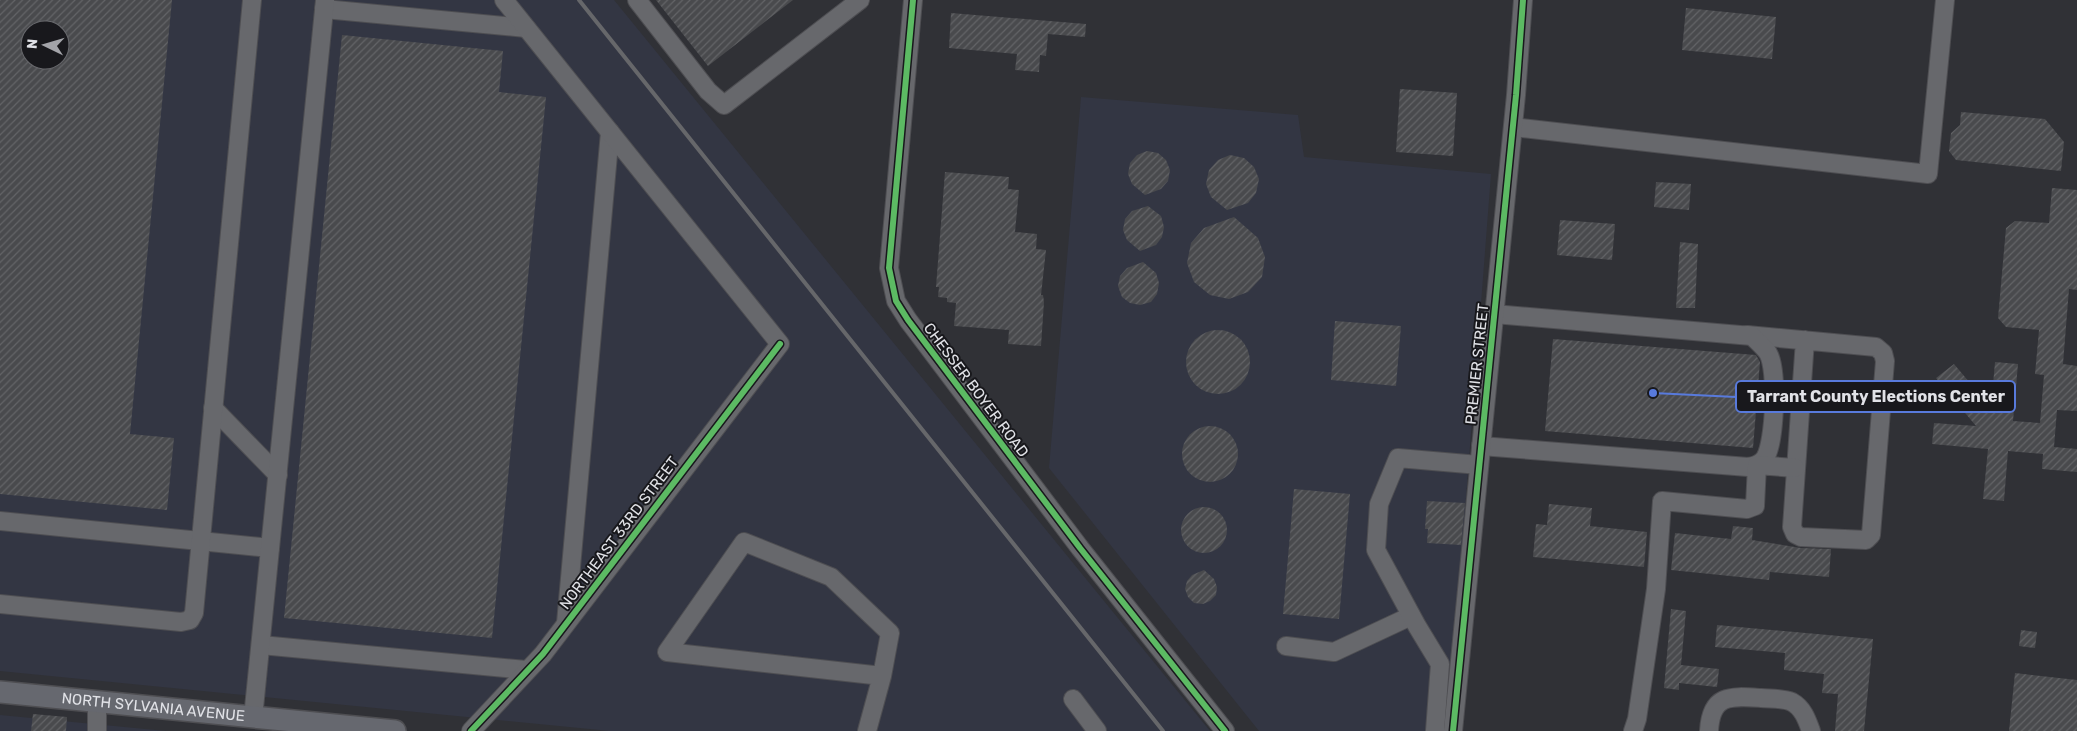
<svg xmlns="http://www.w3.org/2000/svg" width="2077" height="731" font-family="Rubik,sans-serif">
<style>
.built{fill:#333643;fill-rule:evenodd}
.building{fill:url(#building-hatch);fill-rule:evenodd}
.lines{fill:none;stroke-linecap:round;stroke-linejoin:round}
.minor-casing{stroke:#4e4e52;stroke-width:20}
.major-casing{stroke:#4e4e52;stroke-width:24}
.minor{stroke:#67686c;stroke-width:18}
.major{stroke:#66686f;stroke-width:21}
.rail{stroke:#66676a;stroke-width:4}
.cycleway-casing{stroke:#18181c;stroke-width:9}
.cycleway{stroke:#5cba63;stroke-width:6}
.labels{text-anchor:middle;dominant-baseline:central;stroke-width:4;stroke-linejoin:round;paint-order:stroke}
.street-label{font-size:15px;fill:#e1e2e7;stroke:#18181c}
.leader{fill:none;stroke:#587adc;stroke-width:2}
.callout-dot{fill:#587adc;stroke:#18181c;stroke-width:2}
.callout{fill:#18181c;stroke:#587adc;stroke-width:2}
.callout-label{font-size:16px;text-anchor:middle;font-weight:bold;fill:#e1e2e7}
</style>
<defs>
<pattern id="building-hatch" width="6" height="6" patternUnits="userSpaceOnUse" patternTransform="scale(1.25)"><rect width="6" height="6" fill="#494a4d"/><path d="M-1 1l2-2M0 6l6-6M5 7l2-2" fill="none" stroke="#636467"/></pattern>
</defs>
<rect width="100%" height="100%" fill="#303136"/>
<g class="built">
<path d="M0,0H614L1210,731H610L0,671ZM30,30H60V60H30Z"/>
<path d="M1081,97L1298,115L1304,157L1491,174L1448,731H1259L1049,468Z"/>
<path d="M0,715L166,731H0Z"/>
</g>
<g class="building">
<path d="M0,0H172L130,434L174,438L167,510L0,494ZM30,30H60V60H30Z"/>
<path d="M656,0H793L708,66Z"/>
<path d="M1686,8L1776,17L1772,59L1682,50Z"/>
<path d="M951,13L1086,24L1085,37L1048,34L1046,56L1040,55L1039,72L1015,70L1017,54L949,48Z"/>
<path d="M342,35L503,51L499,92L546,97L492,638L284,618Z"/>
<path d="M1400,89L1457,93L1453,156L1396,152Z"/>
<path d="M1961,112L2045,119L2064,142L2061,171L1956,160L1949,151L1951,133L1960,125Z"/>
<path d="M1147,151L1158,153L1166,160L1170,170L1168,181L1161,189L1145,195L1132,184L1128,174L1130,163L1137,155Z"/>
<path d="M1230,155L1244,158L1254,167L1259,179L1256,193L1248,203L1227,210L1211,197L1206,184L1209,170L1218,160Z"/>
<path d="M945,172L1009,177L1008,189L1019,190L1015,232L1037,234L1036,249L1046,250L1041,295H1043L1044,302L1041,346L1008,344L1009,330L954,326L956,303L947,302V298L938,297L939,287H936Z"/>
<path d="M1656,182L1691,184L1689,210L1654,207Z"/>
<path d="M2052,188L2077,190V290L2069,289L2063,364L2077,366V411L2057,410L2054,447L2077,449V472L2042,469L2043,454L2008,451L2004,501L1983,499L1988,449L1932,444L1934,423L1976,426L1936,378L1954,364L1991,408L1995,362L2018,364L2013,421L2040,423L2044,375L2035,374L2039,330L2006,327L1998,318L2006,228L2015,221L2049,223Z"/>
<path d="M1148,206L1161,216L1164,227L1162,237L1156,245L1140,251L1127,240L1123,230L1125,219L1132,211Z"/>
<path d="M1234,217L1258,238L1265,257L1262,277L1248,292L1229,299L1210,295L1194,282L1187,263L1191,243L1204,228Z"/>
<path d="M1560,220L1615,224L1612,260L1557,255Z"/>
<path d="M1680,242L1698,244L1695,308H1676Z"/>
<path d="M1143,262L1156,273L1159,283L1157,294L1151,302L1140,305L1130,303L1122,297L1118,286L1120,276L1127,268Z"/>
<path d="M1335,321L1401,326L1396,386L1331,380Z"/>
<circle cx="1218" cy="362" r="32"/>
<path d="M1553,339L1756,355L1760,362L1753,448L1545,431Z"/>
<circle cx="1210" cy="454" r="28"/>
<path d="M1294,489L1350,494L1339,619L1283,614Z"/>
<path d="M1427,501L1465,503L1461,545L1427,543L1428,529H1425Z"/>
<path d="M1549,504L1592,508L1590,526L1647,532L1644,567L1533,557L1536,524L1547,525Z"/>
<circle cx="1204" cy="530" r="23"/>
<path d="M1733,526L1753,528L1752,540L1801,548L1831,549L1829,577L1770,572L1769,580L1671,570L1675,533L1731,539Z"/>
<path d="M1204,570L1214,579L1217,587L1216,595L1210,601L1203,604L1194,603L1188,597L1185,589L1187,581L1192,575Z"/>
<path d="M1671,609L1686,611L1681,665L1719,669L1717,687L1679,683V690L1664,688Z"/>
<path d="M1717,625L1873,639L1864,731H1835L1838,694L1822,693L1824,674L1784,670L1785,653L1715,647Z"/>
<path d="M2021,630L2037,632L2035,648L2019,646Z"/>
<path d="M2015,673L2077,680V731H2009Z"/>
<path d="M33,714L67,717L66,731H31Z"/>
</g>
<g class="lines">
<defs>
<g id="minor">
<path d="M637,0L708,91L724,105L860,0"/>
<path d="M913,0L889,268L896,301L908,320L1080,548L1225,731"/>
<path d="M324,9L526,28"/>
<path d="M1513,127L1928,174L1945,0"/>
<path d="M1747,335L1876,347L1883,353L1885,361L1871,535L1866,540L1801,537L1795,534L1792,527L1805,340"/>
<path d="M213,408L278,475"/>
<path d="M1481,446L1748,467C1755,466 1761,464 1765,458C1775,442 1778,370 1768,353C1764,347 1757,341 1752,336L1494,314"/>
<path d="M0,521L270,548"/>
<path d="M0,604L181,622L190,620L194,613L252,0"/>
<path d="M566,623L610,132"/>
<path d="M261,645L526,670"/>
<path d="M1286,646L1334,652L1411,616"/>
<path d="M1073,699L1097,731"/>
<path d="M253,718L325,0"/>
<path d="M97,731V702"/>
<path d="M471,731L543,654L780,344L504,0"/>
<path d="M867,731L882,676L890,633L831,577L744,542L667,652L882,676"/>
<path d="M1435,731L1440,664L1417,626L1376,550L1379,504L1398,458L1479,465"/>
<path d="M1453,731L1516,95L1523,0"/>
<path d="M1633,731L1637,719L1656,589L1662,501L1747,509L1755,506L1757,465L1795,468"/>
<path d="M1709,731C1711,694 1730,696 1761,698C1771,699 1783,698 1792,702C1803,708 1807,720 1811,731"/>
</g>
<g id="major">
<path id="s1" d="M0,692L395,731"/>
</g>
</defs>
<use href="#minor" class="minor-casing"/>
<use href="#major" class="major-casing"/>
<use href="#minor" class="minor"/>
<use href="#major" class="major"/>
<path class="rail" d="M579,0L1163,731"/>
<defs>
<g id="cycleway">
<path d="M913,0L889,268L896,301L908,320L1080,548L1225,731"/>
<path d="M471,731L543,654L780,344"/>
<path d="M1453,731L1516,95L1523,0"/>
</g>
</defs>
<use href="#cycleway" class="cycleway-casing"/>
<use href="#cycleway" class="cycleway"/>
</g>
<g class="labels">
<g class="street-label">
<text transform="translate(1477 364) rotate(-84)">PREMIER STREET</text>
<text transform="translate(976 390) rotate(53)">CHESSER BOYER ROAD</text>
<text transform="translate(619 533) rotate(-53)">NORTHEAST 33RD STREET</text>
<text stroke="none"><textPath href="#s1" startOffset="154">NORTH SYLVANIA AVENUE</textPath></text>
</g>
</g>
<path class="leader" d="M1653 393L1736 397"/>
<circle class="callout-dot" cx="1653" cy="393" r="5"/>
<rect class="callout" x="1736" y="381" width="279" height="31" rx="5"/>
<g class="callout-label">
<text x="1876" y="402">Tarrant County Elections Center</text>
</g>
<g transform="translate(45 45) rotate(275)"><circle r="24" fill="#18181c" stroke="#68696d"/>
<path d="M0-4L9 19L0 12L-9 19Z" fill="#a3a4a9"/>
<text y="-8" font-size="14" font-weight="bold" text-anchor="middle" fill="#e1e2e7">N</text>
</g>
</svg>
